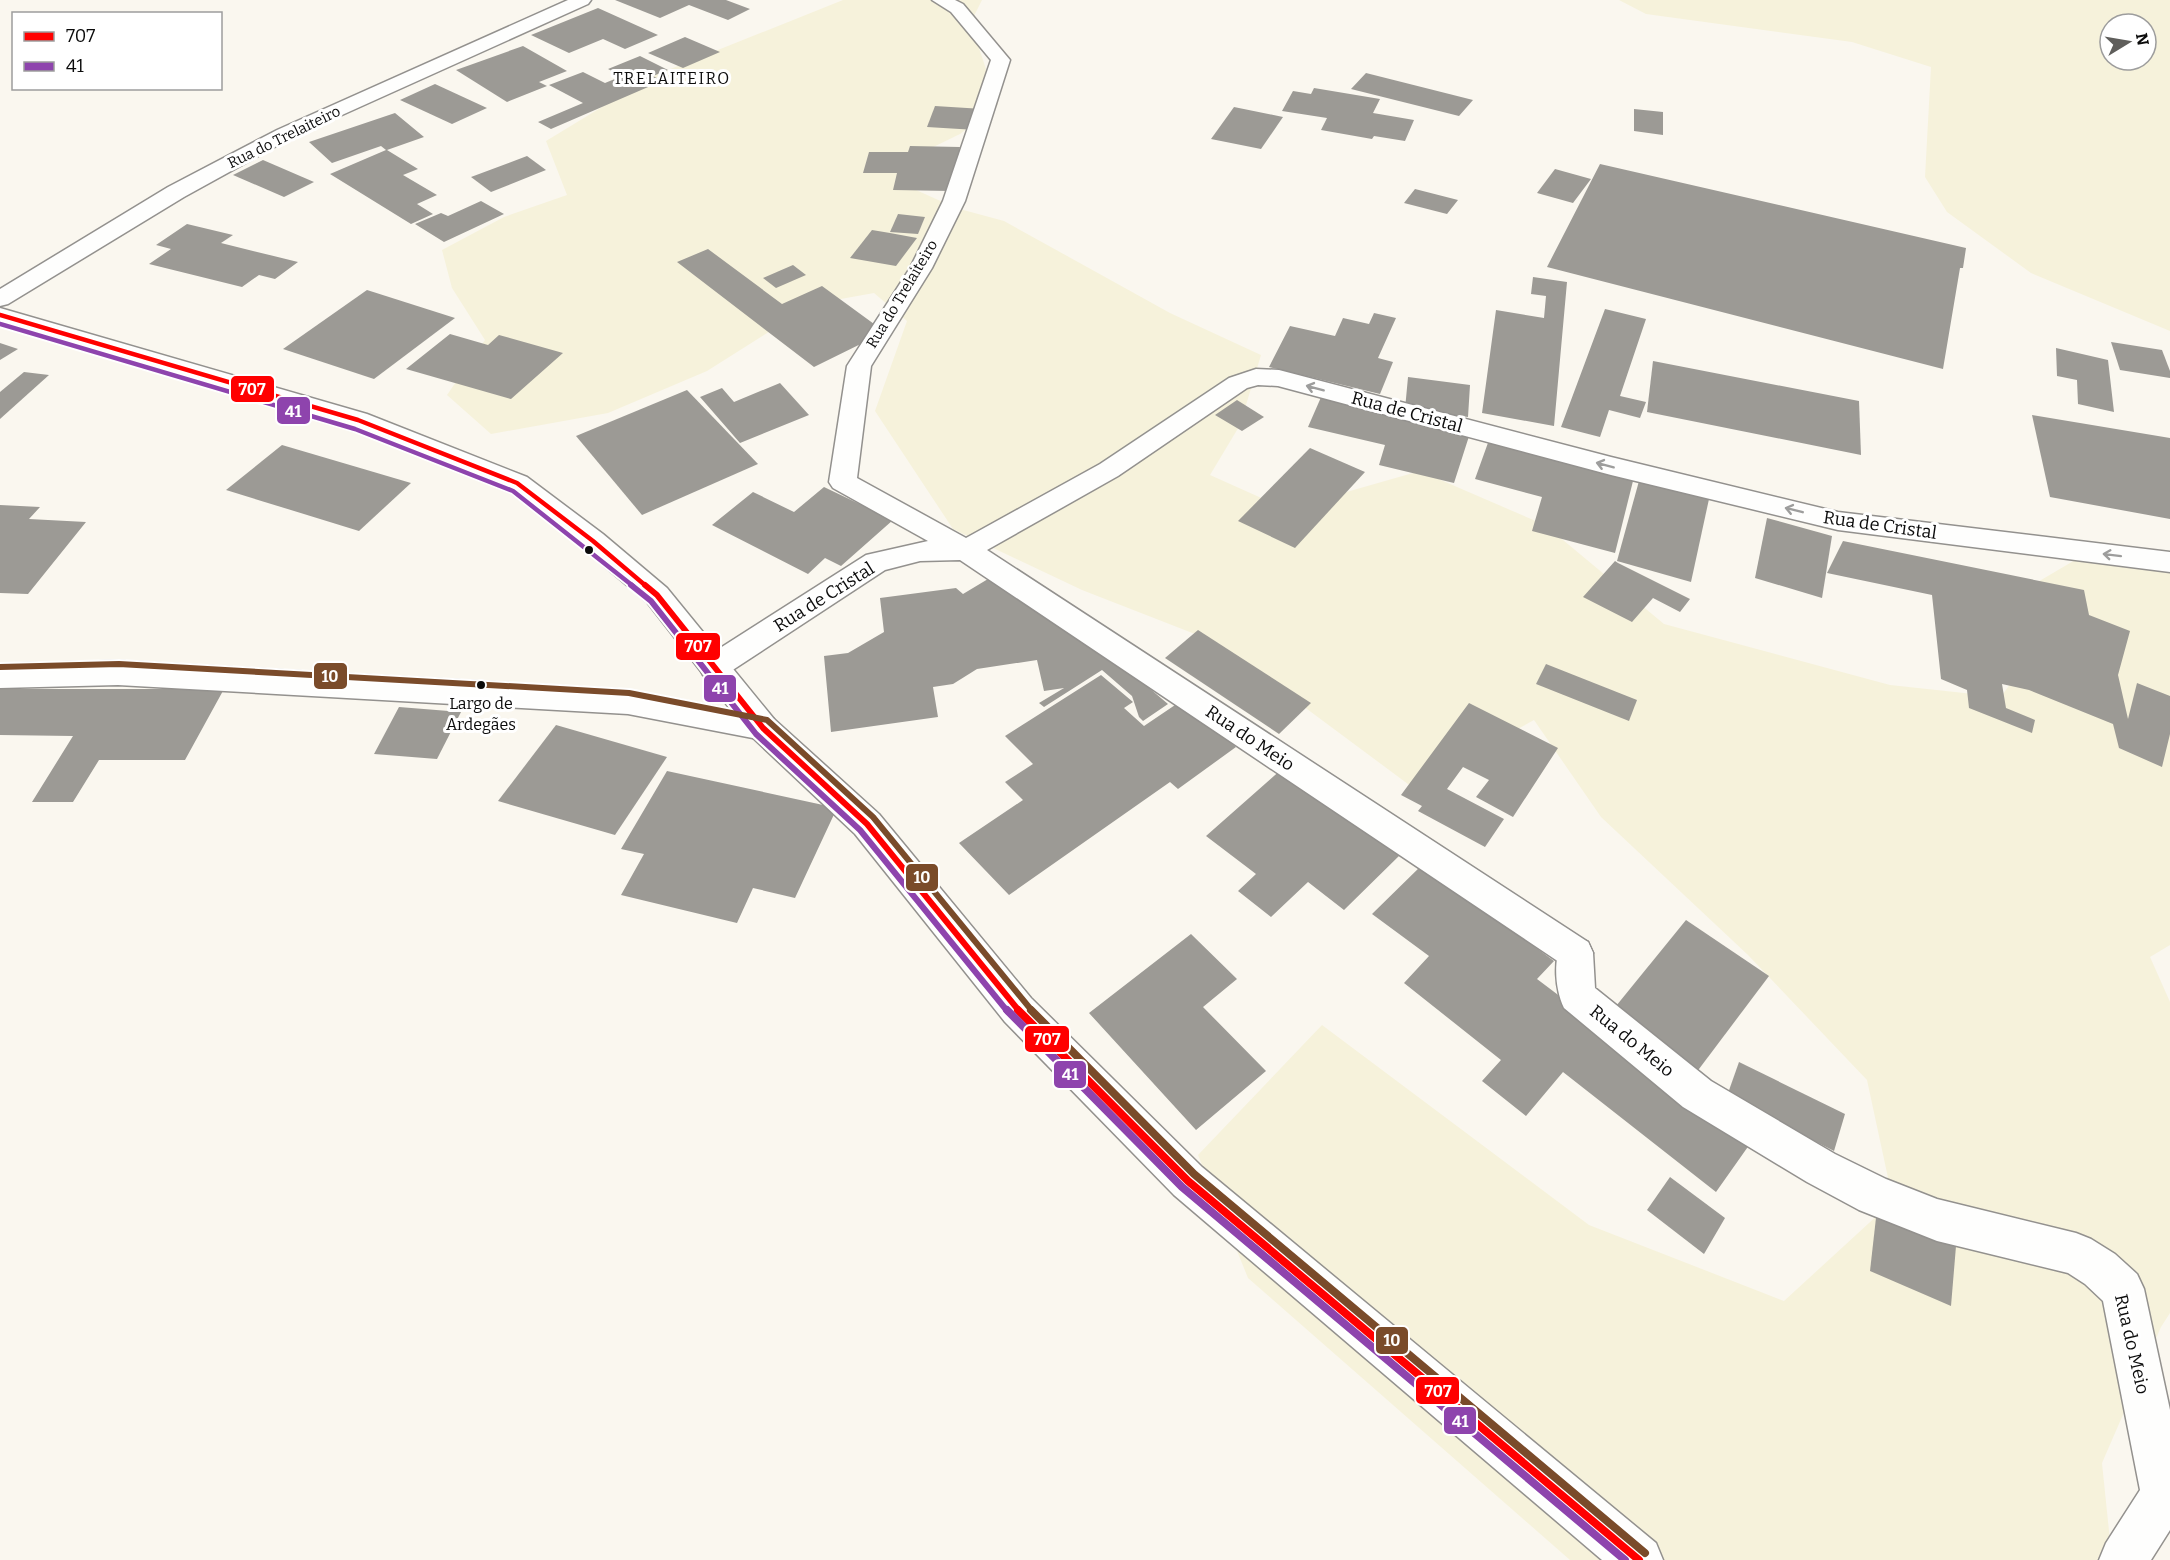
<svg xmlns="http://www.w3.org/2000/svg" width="2170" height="1560" font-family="Bitter,serif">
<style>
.farmland{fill:#f6f2db;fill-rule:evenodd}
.building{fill:#9c9a95}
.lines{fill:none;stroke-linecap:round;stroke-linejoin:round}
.pedestrian-casing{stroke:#93918e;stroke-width:3}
.minor-casing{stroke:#93918e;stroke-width:3}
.tertiary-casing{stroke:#93918e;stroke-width:3}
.pedestrian{fill:#fefefd;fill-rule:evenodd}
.minor{fill:#fefefd;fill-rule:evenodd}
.tertiary{fill:#fefefd;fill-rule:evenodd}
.bus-1-far2-casing{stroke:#fff;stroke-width:8}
.bus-1-far1-casing{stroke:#fff;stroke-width:10}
.bus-1-casing{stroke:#fff;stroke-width:12}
.bus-2-far2-casing{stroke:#fff;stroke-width:8}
.bus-2-far1-casing{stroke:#fff;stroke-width:10}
.bus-2-casing{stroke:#fff;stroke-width:12}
.bus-3-far1-casing{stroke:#fff;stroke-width:10}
.bus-3-casing{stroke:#fff;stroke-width:12}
.bus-1-far2{stroke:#f00;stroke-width:4.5}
.bus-1-far1{stroke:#f00;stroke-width:6}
.bus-1{stroke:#f00;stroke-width:8}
.bus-2-far2{stroke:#8e44ad;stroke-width:4.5}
.bus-2-far1{stroke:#8e44ad;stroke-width:6}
.bus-2{stroke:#8e44ad;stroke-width:8}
.bus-3-far1{stroke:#7a4b2a;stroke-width:6}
.bus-3{stroke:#7a4b2a;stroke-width:8}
.oneway{stroke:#9d9d9c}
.bus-dot{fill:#0b0b0b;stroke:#fff;stroke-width:2}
.labels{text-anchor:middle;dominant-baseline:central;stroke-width:6;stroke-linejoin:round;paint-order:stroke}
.far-street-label{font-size:15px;fill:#0b0b0b;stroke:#fff}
.far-neighbourhood-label{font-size:16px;letter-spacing:1.5px;fill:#0b0b0b;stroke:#fff}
.bus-label{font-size:16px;fill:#0b0b0b;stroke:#fff}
.street-label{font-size:18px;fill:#0b0b0b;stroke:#fff}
.line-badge{stroke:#fff;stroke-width:2}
.badge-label{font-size:16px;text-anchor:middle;font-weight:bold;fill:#fff}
</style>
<rect width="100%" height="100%" fill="#faf7ef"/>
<g class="farmland">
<path d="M843,0H982L974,16L979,48L998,105L960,134L917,155L905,185L956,208L1004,221L1170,313L1261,355L1240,425L1210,475L1275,504L1329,497L1420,471L1545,525L1664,624L1890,685L2001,697L2034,650L2036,583L2087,553L2170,565V945L2150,957L2170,1002V1313L2161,1327L2102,1463L2112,1560H1570L1248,1278L1198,1155L1322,1025L1589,1225L1784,1301L1893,1201L1867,1080L1748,955L1601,817L1534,720L1412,787L1218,643L1082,590L953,529L875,411L907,321L874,293L813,304L707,371L608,413L491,434L447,395L485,340L452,288L442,250L504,217L567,195L546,141L653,76Z"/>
<path d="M1619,0H2170V331L2031,273L1947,212L1925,177L1931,67L1852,42L1646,14ZM2110,24H2146V60H2110Z"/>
</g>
<g class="building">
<path d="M615,0H726L750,9L728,20L689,5L660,18Z"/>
<path d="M598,8L658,35L625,49L603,39L569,53L531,35Z"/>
<path d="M685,37L720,52L683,68L648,53Z"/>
<path d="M523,46L567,71L539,82L547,86L507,102L456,70Z"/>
<path d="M640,56L668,70L653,76L662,81L551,129L538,122L583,103L549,85L583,72L605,83L622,76L608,69Z"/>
<path d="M1366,73L1473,100L1459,116L1351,89Z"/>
<path d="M435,84L487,108L452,124L400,100Z"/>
<path d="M1314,88L1380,99L1373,113L1414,120L1405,141L1374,136L1372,139L1321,130L1327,118L1282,111L1293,91L1311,94Z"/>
<path d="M935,106L983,109L976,130L927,127Z"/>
<path d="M1234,107L1283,117L1261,149L1211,139Z"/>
<path d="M1634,109L1663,112V135L1634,131Z"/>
<path d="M395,113L424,137L387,150L418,169L403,175L437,195L417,204L433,214L411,224L330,174L386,150L381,146L332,163L309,142Z"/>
<path d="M910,146L960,147L951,191L893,190L897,173H863L869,152H908Z"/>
<path d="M527,156L546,170L491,192L471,177Z"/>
<path d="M263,160L314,182L284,197L233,175Z"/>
<path d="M1600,164L1966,248L1963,268H1960L1943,369L1547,267Z"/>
<path d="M1555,169L1591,179L1573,203L1537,193Z"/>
<path d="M1415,189L1458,200L1447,214L1404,203Z"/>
<path d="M481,201L504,214L444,242L415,224L441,213L448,216Z"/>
<path d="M898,214L925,217L918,234L890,232Z"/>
<path d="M187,224L233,235L221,243L298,262L275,279L259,275L242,287L149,264L171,249L156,245Z"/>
<path d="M872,230L890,233L917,238L896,266L850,258Z"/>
<path d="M708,249L782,304L822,286L885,332L814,367L677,262Z"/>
<path d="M793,265L806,275L776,288L763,278Z"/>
<path d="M1533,277L1567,282L1554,426L1482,413L1496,310L1544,318L1546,296L1531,294Z"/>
<path d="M367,290L455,318L374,379L283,349Z"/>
<path d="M1605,309L1646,319L1620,396L1646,402L1640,418L1609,410L1600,437L1561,427Z"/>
<path d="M1374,313L1396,318L1378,358L1393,362L1380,394L1269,367L1290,326L1335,336L1343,318L1369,324Z"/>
<path d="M450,334L488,345L499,335L563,353L511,399L406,369Z"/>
<path d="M2111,342L2162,350L2170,371V378L2120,370Z"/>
<path d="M0,343L18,349L0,360Z"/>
<path d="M2056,348L2108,360L2114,412L2078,404L2077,380L2057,376Z"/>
<path d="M1653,361L1859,401L1861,455L1647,412Z"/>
<path d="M24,372L49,375L0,419V392Z"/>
<path d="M1408,377L1470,385L1468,417L1405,409Z"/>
<path d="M780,383L809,415L740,443L700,397L722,388L734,402Z"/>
<path d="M687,390L758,464L642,515L576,436Z"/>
<path d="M1322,395L1471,430L1454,483L1379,465L1385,445L1308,427Z"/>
<path d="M1237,400L1264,417L1242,431L1215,415Z"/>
<path d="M2032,415L2170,438V519L2050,497Z"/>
<path d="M1489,440L1634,477L1615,553L1532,531L1542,497L1475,479Z"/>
<path d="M282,445L411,483L359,531L226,490Z"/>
<path d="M1310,448L1365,472L1295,548L1238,521Z"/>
<path d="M1639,481L1709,499L1691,582L1617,561Z"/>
<path d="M824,487L893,520L841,566L825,558L808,574L712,525L753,492L794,512Z"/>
<path d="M0,505L40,507L29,519L86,522L28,594L0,593Z"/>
<path d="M1767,518L1832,536L1822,598L1755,578Z"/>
<path d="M1843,541L2084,590L2089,615L2130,631L2118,675L2128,719L2137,683L2170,696V734L2162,767L2119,748L2113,724L2029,690L2002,684L2006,708L2035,720L2032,733L1969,708L1967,690L1941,679L1932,595L1827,573Z"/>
<path d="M1615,561L1618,563L1690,599L1680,612L1653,598L1632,622L1583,597Z"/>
<path d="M1003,570L1123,670L1122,665L1168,704L1143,721L1139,717L1132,696L1102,670L1044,707L1039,703L1064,688L1044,691L1037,660L977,669L953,684L933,687L938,717L831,732L824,656L848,653L884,632L880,598L956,588L963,594Z"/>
<path d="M1198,630L1311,703L1279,734L1165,658Z"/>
<path d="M1546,664L1637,700L1629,721L1536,684Z"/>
<path d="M1101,675L1133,702L1124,708L1144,726L1181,701L1236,747L1178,789L1170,782L1009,895L959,843L1023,800L1005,782L1033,764L1005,736Z"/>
<path d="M0,689H224L185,760H99L73,802H32L73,736L0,735Z"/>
<path d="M1469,703L1558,748L1513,817L1476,797L1489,780L1463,767L1447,789L1504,819L1485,847L1418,811L1422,806L1401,795Z"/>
<path d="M399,707L461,712L437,759L374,754Z"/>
<path d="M556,725L667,757L615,835L498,801Z"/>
<path d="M1283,768L1401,854L1344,910L1308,882L1271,917L1238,891L1256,874L1206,836Z"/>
<path d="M667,771L837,808L795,898L753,888L737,923L621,895L644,854L621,849Z"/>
<path d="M1423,864L1554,961L1537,979L1752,1141L1716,1192L1563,1072L1526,1116L1482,1081L1501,1060L1404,983L1429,956L1372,914Z"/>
<path d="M1686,920L1769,976L1696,1073L1612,1011Z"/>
<path d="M1191,934L1237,979L1203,1007L1266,1071L1196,1130L1089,1013Z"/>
<path d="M1739,1062L1845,1114L1834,1151L1727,1096Z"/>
<path d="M1670,1177L1725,1218L1704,1254L1647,1210Z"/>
<path d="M1878,1200L1957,1234L1951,1306L1870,1271Z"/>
</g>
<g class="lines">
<defs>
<path id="pedestrian" d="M1575,937L1588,942L1593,953L1595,988L1711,1081L1835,1154L1886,1179L1937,1199L2076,1233L2091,1239L2115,1254L2137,1274L2144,1289L2170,1410V1530L2151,1560H2099L2106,1543L2140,1490L2103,1301L2085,1284L2068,1273L1937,1241L1859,1210L1807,1182L1683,1107L1564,1008C1555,989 1553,961 1562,942Z"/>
<g id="minor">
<path d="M568,0H591L588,4L291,138L184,197L8,304L0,306V289L168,187L277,130Z"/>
<path d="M932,0H955L963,4L1010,60L965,201L932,268L871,366L857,478L966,538L1100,464L1229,378L1256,369L1279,370L1611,457L1838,512L2170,552V572L1838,530L1611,475L1278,386L1258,385L1247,388L1118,476L987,550L1588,942L1593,953L1588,964L1575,969L1562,964L960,560L920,561L885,570L725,675L714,678L703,675L699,667L703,659L866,555L928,541L833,488L829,482L847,366L910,268L943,201L991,60L951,12Z"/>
<path d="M118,661L628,690L763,716L774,719L779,728L774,737L763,740L628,714L118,685L0,688V664Z"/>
</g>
<path id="tertiary" d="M0,308L367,414L527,477L603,534L667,588L774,719L879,814L1031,998L1202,1167L1656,1543L1663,1560H1602L1174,1195L1005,1022L855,834L752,737L647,602L583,548L507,489L349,426L0,323Z"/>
</defs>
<use href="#pedestrian" class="pedestrian-casing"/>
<use href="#minor" class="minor-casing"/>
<use href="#tertiary" class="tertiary-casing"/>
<use href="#pedestrian" class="pedestrian"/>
<use href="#minor" class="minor"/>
<use href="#tertiary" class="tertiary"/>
<defs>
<path id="bus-1-far2" d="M0,315L358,420L517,483L593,541L646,586"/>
<path id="bus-1-far1" d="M645,585L657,595L763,728L867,824L1020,1012"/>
<path id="bus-1" d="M1018,1010L1188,1181L1639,1560"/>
<path id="bus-2-far2" d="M0,324L355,429L513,491L633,586"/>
<path id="bus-2-far1" d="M631,585L651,601L756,734L860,830L1008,1012"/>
<path id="bus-2" d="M1007,1010L1182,1187L1625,1560"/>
<path id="bus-3-far1" d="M0,667L119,664L629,693L767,720L873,817L1033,1012"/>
<path id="bus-3" d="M1031,1010L1194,1174L1645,1553"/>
</defs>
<use href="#bus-1-far2" class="bus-1-far2-casing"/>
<use href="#bus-1-far1" class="bus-1-far1-casing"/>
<use href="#bus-1" class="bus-1-casing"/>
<use href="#bus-2-far2" class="bus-2-far2-casing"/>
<use href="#bus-2-far1" class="bus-2-far1-casing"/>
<use href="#bus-2" class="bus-2-casing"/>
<use href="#bus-3-far1" class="bus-3-far1-casing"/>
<use href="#bus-3" class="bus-3-casing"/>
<use href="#bus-1-far2" class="bus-1-far2"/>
<use href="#bus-1-far1" class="bus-1-far1"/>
<use href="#bus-1" class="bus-1"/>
<use href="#bus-2-far2" class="bus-2-far2"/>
<use href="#bus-2-far1" class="bus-2-far1"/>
<use href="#bus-2" class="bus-2"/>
<use href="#bus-3-far1" class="bus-3-far1"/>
<use href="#bus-3" class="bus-3"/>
</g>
<defs><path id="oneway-shaft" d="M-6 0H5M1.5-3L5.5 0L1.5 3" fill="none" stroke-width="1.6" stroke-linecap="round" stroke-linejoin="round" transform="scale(1.5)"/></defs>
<g class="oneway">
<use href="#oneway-shaft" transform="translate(1315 388) rotate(-165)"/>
<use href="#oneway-shaft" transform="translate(1605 465) rotate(-165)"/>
<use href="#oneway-shaft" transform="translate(1794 510) rotate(-166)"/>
<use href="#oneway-shaft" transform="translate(2112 555) rotate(-173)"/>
</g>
<g class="bus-dot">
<circle cx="589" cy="550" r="5"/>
<circle cx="481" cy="685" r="5"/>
</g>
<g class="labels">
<g class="far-street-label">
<text transform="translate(284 137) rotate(-26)">Rua do Trelaiteiro</text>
<text transform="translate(902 294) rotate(-59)">Rua do Trelaiteiro</text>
</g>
<g class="far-neighbourhood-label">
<text x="672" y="78">TRELAITEIRO</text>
</g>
<g class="bus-label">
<text x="481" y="703">Largo de<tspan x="481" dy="21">Ardegães</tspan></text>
</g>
<g class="street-label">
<text transform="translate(1407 412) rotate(15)">Rua de Cristal</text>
<text transform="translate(1880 525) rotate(8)">Rua de Cristal</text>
<text transform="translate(824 597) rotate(-32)">Rua de Cristal</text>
<text transform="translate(1250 738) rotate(34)">Rua do Meio</text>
<text transform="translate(1632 1041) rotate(39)">Rua do Meio</text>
<text transform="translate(2132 1344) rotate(77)">Rua do Meio</text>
</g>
</g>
<g class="line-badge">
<rect x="230" y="375" width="45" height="28" rx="6" fill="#f00"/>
<rect x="276" y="396" width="35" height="29" rx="6" fill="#8e44ad"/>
<rect x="675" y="632" width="46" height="29" rx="6" fill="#f00"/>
<rect x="313" y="662" width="35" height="28" rx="6" fill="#7a4b2a"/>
<rect x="703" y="674" width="34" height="29" rx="6" fill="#8e44ad"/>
<rect x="905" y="863" width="34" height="29" rx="6" fill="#7a4b2a"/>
<rect x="1024" y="1025" width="46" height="28" rx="6" fill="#f00"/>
<rect x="1053" y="1060" width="34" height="29" rx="6" fill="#8e44ad"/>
<rect x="1375" y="1326" width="34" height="29" rx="6" fill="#7a4b2a"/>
<rect x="1415" y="1376" width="45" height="29" rx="6" fill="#f00"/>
<rect x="1443" y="1406" width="34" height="29" rx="6" fill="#8e44ad"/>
</g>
<g class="badge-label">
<text x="252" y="395">707</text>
<text x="293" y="417">41</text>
<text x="698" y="652">707</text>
<text x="330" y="682">10</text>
<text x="720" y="694">41</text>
<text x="922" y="883">10</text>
<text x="1047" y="1045">707</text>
<text x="1070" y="1080">41</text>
<text x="1392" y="1346">10</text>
<text x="1438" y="1397">707</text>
<text x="1460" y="1427">41</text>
</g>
<rect x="12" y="12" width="210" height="78" fill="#ffffff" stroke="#9d9d9d" stroke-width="1.5"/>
<rect x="24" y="32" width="30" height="9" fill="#ff0000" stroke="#9d9d9d" stroke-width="1.5"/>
<text x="66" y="42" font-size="18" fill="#0b0b0b">707</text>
<rect x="24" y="62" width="30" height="9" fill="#8e44ad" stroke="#9d9d9d" stroke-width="1.5"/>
<text x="66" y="72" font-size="18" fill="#0b0b0b">41</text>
<g transform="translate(2128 42) rotate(79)"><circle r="28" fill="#ffffff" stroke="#9d9d9d" stroke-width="1.5"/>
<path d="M0-4.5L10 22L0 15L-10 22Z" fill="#5f5e5b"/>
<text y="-9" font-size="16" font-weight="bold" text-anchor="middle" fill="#0b0b0b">N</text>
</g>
</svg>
